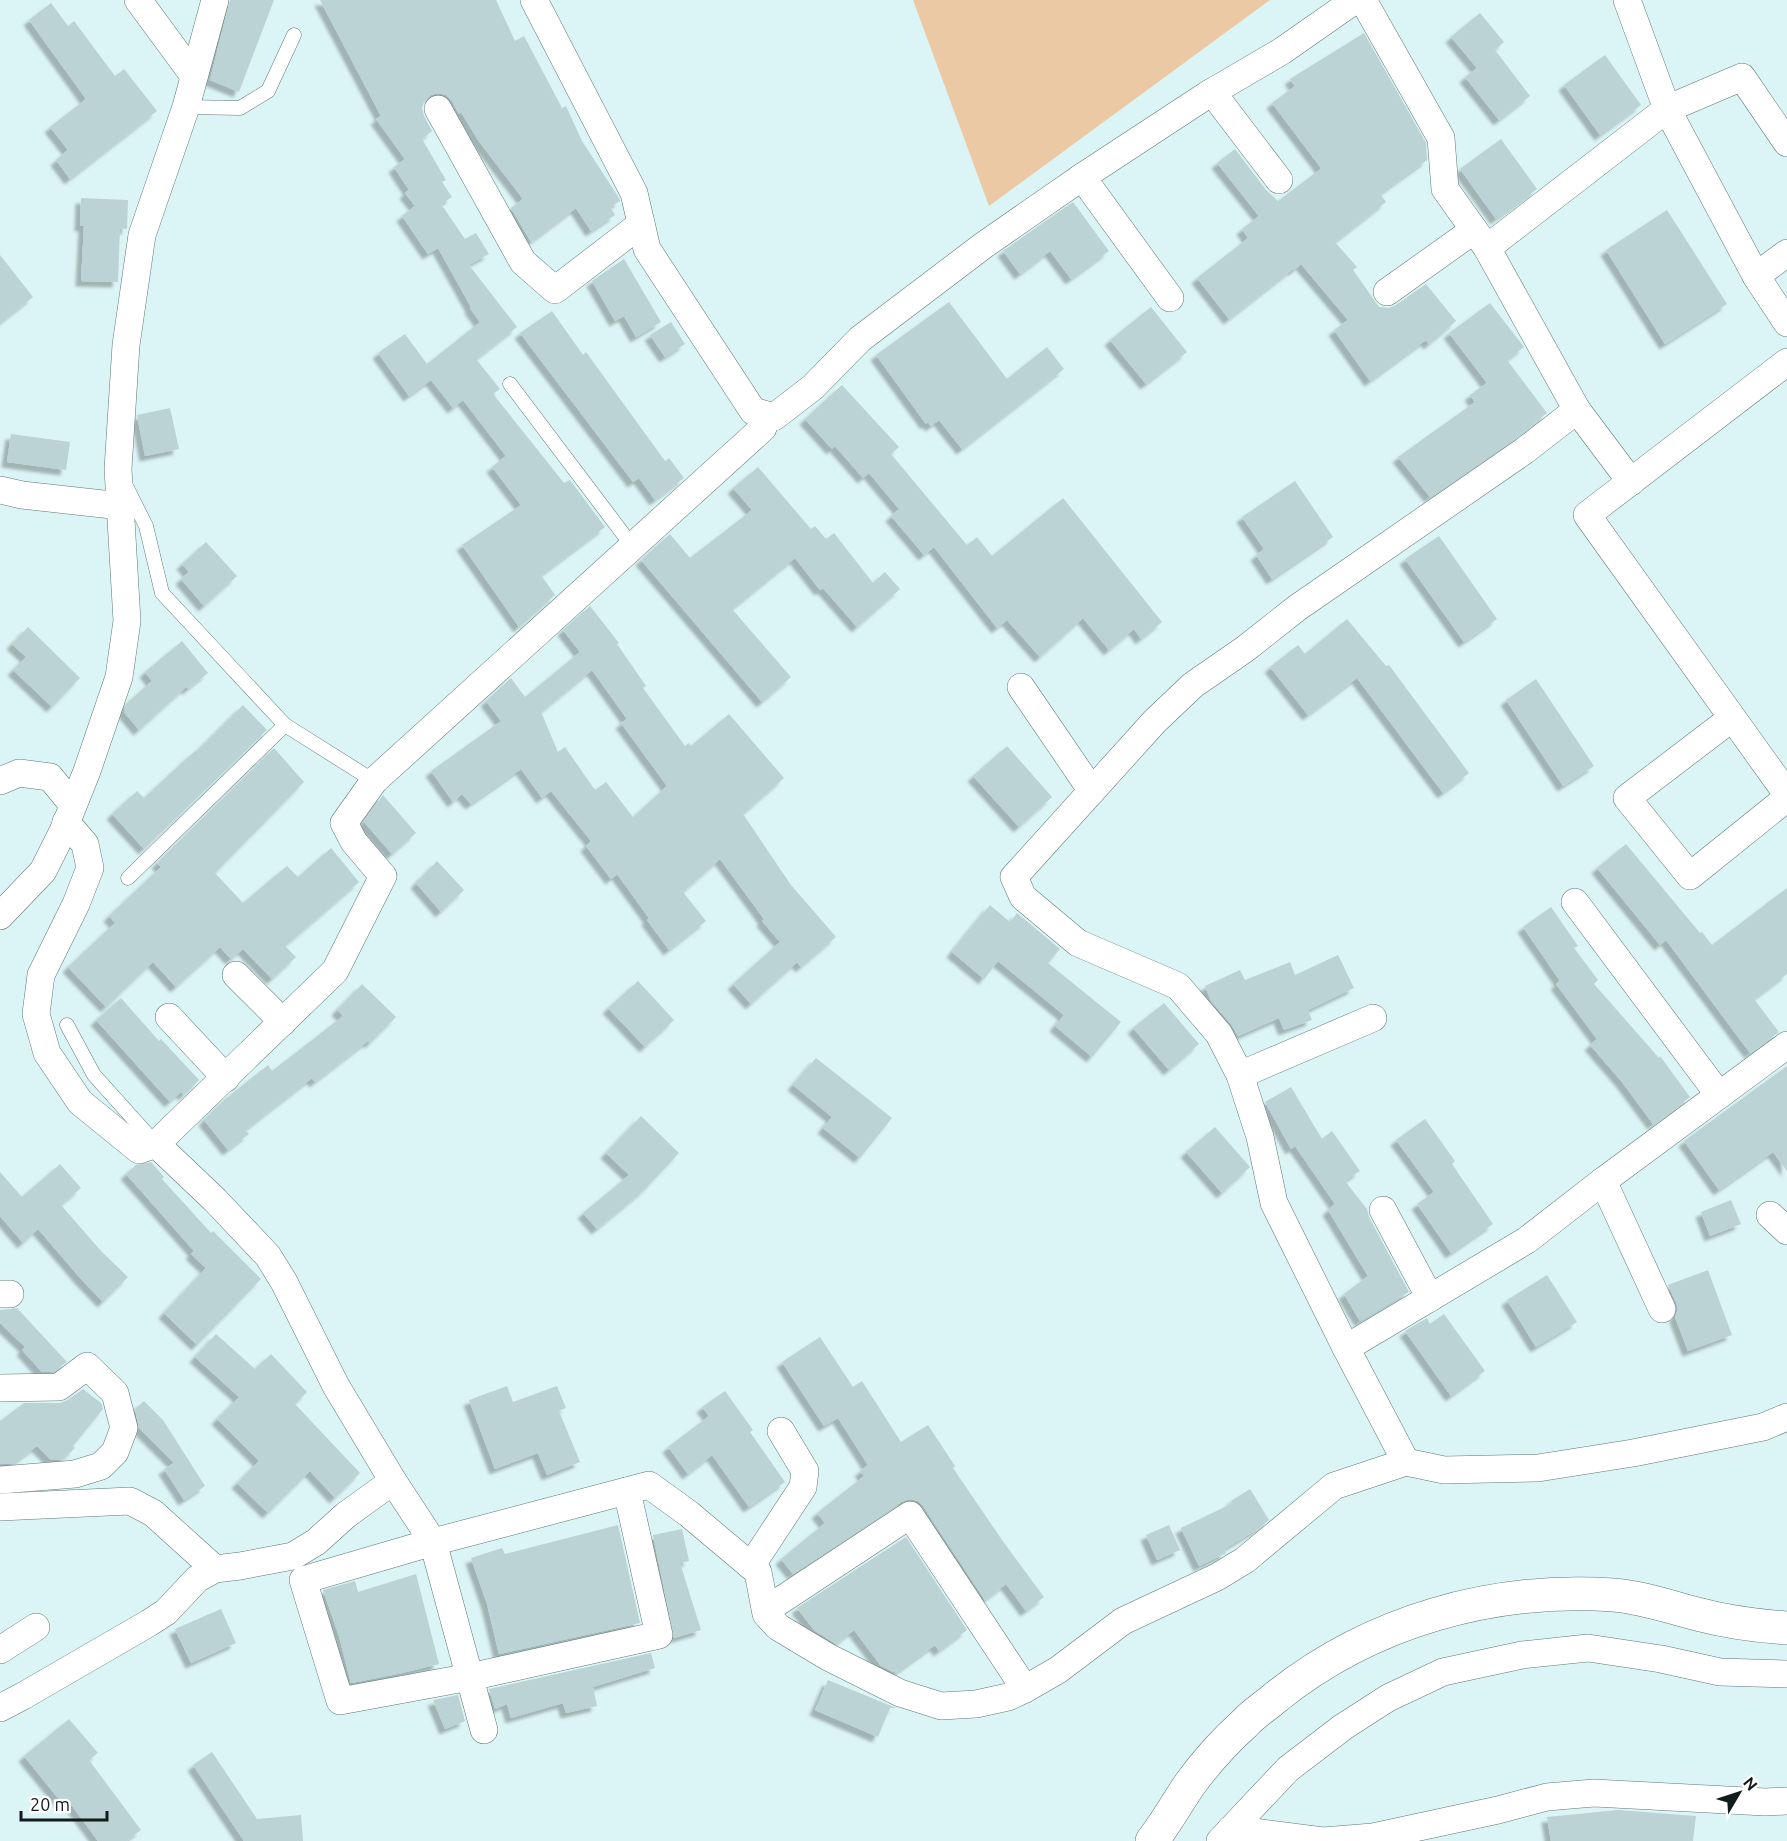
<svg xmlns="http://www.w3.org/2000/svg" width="1787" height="1841" font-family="Ubuntu,sans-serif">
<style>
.green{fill:#ecc9a5}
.building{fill:#bbd3d4;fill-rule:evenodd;filter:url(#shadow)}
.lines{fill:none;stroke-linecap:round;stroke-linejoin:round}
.service-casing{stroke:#617778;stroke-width:15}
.minor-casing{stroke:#617778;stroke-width:28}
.tertiary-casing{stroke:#617778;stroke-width:34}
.service{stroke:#fff;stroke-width:14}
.minor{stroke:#fff;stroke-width:27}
.tertiary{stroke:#fff;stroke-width:33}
</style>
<defs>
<filter id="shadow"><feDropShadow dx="-5.5" dy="5.5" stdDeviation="1.5" flood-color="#0004"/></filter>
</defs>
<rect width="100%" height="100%" fill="#dbf4f5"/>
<path class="green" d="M913,0H1270L989,206Z"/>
<g class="building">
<path d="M230,0H274L239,92L210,80Z"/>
<path d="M320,0H496L515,41L524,36L562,108L566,106L582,141L619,198L620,201L610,207L615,215L591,231L576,208L531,242L511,208L523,199L478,140L461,112L459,114L452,101L446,95L438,93L431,95L424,101L422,108L424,116L432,131L422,139L446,180L442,182L452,197L441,204L465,239L476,233L489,254L469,265L517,327L476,359L500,389L493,394L564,483L570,480L605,527L541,575L555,595L519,627L462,545L521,505L492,467L506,456L463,400L453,408L431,380L409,396L378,353L405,334L427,364L480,322L470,308L471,307L438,248L428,254L402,216L415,206L405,193L409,190L394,167L405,159L376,119L381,116Z"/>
<path d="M51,3L68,26L74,21L115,76L124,69L157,111L70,179L56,160L68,150L50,127L86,99L29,20Z"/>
<path d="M1480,13L1504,42L1495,50L1530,96L1499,120L1465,77L1477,68L1451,37Z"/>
<path d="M1364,33L1426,143L1427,160L1380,194L1386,202L1335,242L1357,267L1353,270L1379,307L1389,308L1396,305L1426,284L1456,321L1429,344L1426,340L1370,381L1334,330L1348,320L1301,264L1294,270L1293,269L1229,319L1197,278L1248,238L1242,229L1259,216L1217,163L1235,149L1266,190L1278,201L1318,171L1321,168L1272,103L1295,86L1290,79Z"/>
<path d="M1605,55L1641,105L1600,135L1564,85Z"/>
<path d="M1501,139L1537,189L1496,219L1460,169Z"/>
<path d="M81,198L128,200L127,229L120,228L118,282L81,281L84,226H80Z"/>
<path d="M1073,202L1109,251L1071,279L1050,251L1020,274L1003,251Z"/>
<path d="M1667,210L1727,304L1665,344L1606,250Z"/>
<path d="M0,255L33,297L0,323Z"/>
<path d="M624,259L661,322L636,337L624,316L615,321L592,281Z"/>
<path d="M949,302L1007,379L1047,347L1064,369L962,449L939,420L931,426L928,422L926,424L876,355Z"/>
<path d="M1490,303L1524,347L1507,360L1547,413L1515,438L1430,497L1398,457L1475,402L1470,395L1487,383L1449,333Z"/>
<path d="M1151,307L1187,352L1146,384L1110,340Z"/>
<path d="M552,311L583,355L586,352L665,461L669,458L684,478L655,500L639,478L633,482L520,333Z"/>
<path d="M671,322L685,344L665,357L650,335Z"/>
<path d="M842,385L899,447L891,454L967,545L977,537L992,556L1063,498L1162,622L1141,639L1134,629L1109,650L1083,618L1040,657L1007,620L997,628L934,547L924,555L891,516L899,509L869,473L863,478L835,446L832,449L805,419Z"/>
<path d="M170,408L179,449L145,456L137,415Z"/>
<path d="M11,434L70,442L66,470L7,462Z"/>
<path d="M758,467L811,529L815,526L826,539L834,533L873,583L885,572L900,589L857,627L823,588L820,590L795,558L732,609L791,677L762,702L641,560L670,534L690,558L752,510L733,488Z"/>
<path d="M1295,481L1333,537L1272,579L1256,555L1264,549L1242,517Z"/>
<path d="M1439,536L1497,619L1464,642L1405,559Z"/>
<path d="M206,542L237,576L204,606L181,579L189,572L182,564Z"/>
<path d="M590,606L619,643L617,644L646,686L643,688L685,746L689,743L691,746L729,714L784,778L743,814L791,885L836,937L801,967L797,962L751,1004L733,984L780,942L762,921L764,919L720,859L683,892L706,921L669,950L647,920L649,918L617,874L611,879L586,846L591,841L551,791L542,798L521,769L471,804L462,794L453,802L431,771L501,721L486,701L511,678L525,697L580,652L563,630ZM592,670L627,719L621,723L667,786L633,817L606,782L595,790L565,747L558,752L541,712Z"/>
<path d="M1347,619L1386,666L1389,665L1469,773L1443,793L1357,678L1308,715L1270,667L1298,645L1305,654Z"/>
<path d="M28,627L80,678L52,707L13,670L26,657L12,644Z"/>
<path d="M182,641L208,673L188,689L186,687L139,730L124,712L126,704L152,681L145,672Z"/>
<path d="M1536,679L1594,766L1563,786L1506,700Z"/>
<path d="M243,705L267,730L144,849L112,814L137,791L144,798L195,751L196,752Z"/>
<path d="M1007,746L1052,797L1019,827L973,776Z"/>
<path d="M274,748L304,782L215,873L243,903L287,866L298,877L331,848L359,882L285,946L296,957L272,979L243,949L231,959L220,947L176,987L153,962L106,1007L68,967L115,923L109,916L161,867L157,863Z"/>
<path d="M383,795L416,833L392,854L364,822Z"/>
<path d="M1626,844L1700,933L1702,932L1712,945L1787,888V974L1754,999L1779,1032L1750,1053L1666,940L1660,945L1597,868Z"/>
<path d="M437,861L464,890L441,912L416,883Z"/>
<path d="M990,905L1010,922L1017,913L1060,949L1048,963L1121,1022L1092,1057L1055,1026L1064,1015L998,961L984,979L952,952Z"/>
<path d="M1551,907L1578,946L1574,948L1598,980L1594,984L1659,1058L1660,1056L1690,1097L1653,1124L1622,1082L1590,1045L1597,1039L1556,984L1560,981L1523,927Z"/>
<path d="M1338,955L1354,988L1308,1010L1312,1020L1284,1030L1279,1018L1238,1036L1231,1024L1211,1001L1205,986L1240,970L1245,980L1290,962L1295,975Z"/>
<path d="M638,981L674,1020L645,1047L608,1008Z"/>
<path d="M362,984L396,1017L370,1043L368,1041L315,1082L312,1078L245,1130L249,1134L228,1150L204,1120L224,1100L268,1065L272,1071L343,1016L337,1010Z"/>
<path d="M121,998L159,1041L161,1039L199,1080L184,1095L181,1092L170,1102L96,1020Z"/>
<path d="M1164,1003L1199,1044L1169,1070L1133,1028Z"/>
<path d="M816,1058L892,1118L860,1158L823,1128L832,1117L793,1085Z"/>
<path d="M1787,1066V1171L1773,1152L1719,1190L1684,1141Z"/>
<path d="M1291,1087L1322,1139L1332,1131L1360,1171L1345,1181L1367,1209L1369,1217L1409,1292L1360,1321L1344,1294L1368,1276L1328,1210L1335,1204L1295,1146L1291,1149L1265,1102Z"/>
<path d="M641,1116L679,1153L644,1190L597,1229L583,1213L629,1175L606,1153Z"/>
<path d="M1425,1119L1455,1161L1452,1164L1493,1224L1451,1253L1417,1204L1434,1192L1396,1140Z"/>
<path d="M1215,1127L1250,1167L1222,1193L1186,1152Z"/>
<path d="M151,1162L164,1177L162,1179L211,1233L213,1231L261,1279L197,1345L164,1313L206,1268L191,1254L194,1251L126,1174L136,1165Z"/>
<path d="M60,1164L81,1188L61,1205L101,1251L128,1277L103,1302L81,1279L38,1229L23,1243L0,1216V1172L22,1197Z"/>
<path d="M1731,1200L1741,1224L1710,1236L1701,1212Z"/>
<path d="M1708,1270L1732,1335L1688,1351L1675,1317L1678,1310L1676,1302L1668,1285Z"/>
<path d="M1547,1275L1577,1322L1536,1347L1507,1300Z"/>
<path d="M17,1308L67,1362L54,1371L42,1372L22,1350L25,1347L0,1323V1310Z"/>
<path d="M1444,1314L1485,1371L1451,1396L1405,1331L1427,1318L1430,1324Z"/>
<path d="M216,1334L255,1369L271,1354L307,1392L295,1404L360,1473L335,1498L310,1471L268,1513L237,1483L259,1461L217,1419L239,1397L195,1357Z"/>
<path d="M820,1337L853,1387L862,1381L901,1442L928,1425L955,1466L953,1468L1002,1540L1044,1597L1026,1611L1006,1584L985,1600L923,1506L918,1501L910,1499L901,1502L793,1574L781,1559L825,1523L817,1513L864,1476L860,1471L868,1465L838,1418L824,1426L782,1362Z"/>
<path d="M507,1386L513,1402L557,1386L566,1408L559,1411L580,1462L547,1475L538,1453L495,1469L469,1400Z"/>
<path d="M83,1389L101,1403L103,1409L73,1446L75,1448L63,1459L51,1460L37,1446L14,1463L0,1464V1421L24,1403H60L68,1400Z"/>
<path d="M725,1391L753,1430L750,1432L785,1482L749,1507L712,1455L688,1474L668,1447L709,1416L702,1407Z"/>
<path d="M144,1401L163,1420L205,1486L184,1500L164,1469L174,1463L139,1428L135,1409Z"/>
<path d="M1250,1489L1269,1520L1258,1529L1224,1549L1226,1553L1199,1566L1181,1528L1233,1503L1231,1501Z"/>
<path d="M618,1525L640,1623L499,1654L487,1604L471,1558L502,1548L505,1554Z"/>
<path d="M1169,1525L1180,1550L1157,1560L1146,1535Z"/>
<path d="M682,1529L689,1561L680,1563L701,1630L674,1638L653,1535Z"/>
<path d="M906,1537L967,1630L939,1651L935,1645L896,1673L881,1666L854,1630L836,1644L814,1630L797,1608Z"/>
<path d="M416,1574L439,1664L402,1673L351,1683L339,1636L323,1590L355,1581L358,1592Z"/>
<path d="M221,1609L236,1643L191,1663L175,1629Z"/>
<path d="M651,1653L655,1668L593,1687L597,1706L566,1713L563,1703L511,1718L507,1704L495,1709L489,1689Z"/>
<path d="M828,1680L896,1708H890L878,1737L815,1710Z"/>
<path d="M458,1695L465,1721L445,1729L433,1700Z"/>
<path d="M69,1719L98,1753L89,1760L141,1830L126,1841H98L67,1799L62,1803L24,1756Z"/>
<path d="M212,1752L257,1819L301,1815L303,1841H244L193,1765Z"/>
<path d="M1618,1810L1696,1816L1693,1841H1551L1547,1817Z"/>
</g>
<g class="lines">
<defs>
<g id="service">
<path d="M186,107L240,108L268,91L294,35"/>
<path d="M510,384L633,547"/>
<path d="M125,484L146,526L162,593L285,725L374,781"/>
<path d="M128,878L285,725"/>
<path d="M67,1025L94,1075L156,1144"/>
</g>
<g id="minor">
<path d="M138,0L194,76"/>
<path d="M534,0L634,193L647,249L753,411L774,417L813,387L860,339L984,245L1082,177L1207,95L1282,51L1355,0"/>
<path d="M1363,0L1441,138L1445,189L1487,248L1577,410L1524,451L1297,608L1245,649L1193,685L1155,721L1014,877L1023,897L1078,943L1178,986L1219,1034L1240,1075L1260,1137L1274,1203L1346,1348L1406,1462"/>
<path d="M1627,0L1667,109L1756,276L1787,323"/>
<path d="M1212,92L1279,180"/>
<path d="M438,109L523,262L555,290L641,224"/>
<path d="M1082,177L1170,298"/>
<path d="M1487,248L1667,109L1742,77L1787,143"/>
<path d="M1756,276L1787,253"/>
<path d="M1387,292L1474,230"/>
<path d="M1787,362L1587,515L1787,794"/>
<path d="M1577,410L1631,482"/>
<path d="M0,490L22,495L121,506"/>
<path d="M1021,687L1092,791"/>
<path d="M1732,718L1627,798L1690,876L1787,798"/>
<path d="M0,781L19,773L50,777L73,805"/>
<path d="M66,822L85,844L90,868L76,904L41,975L36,1014L47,1053L80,1102L139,1150L156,1144L335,971L383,876L354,842L344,823L374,781L763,428L766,415"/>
<path d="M1575,902L1719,1095"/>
<path d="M0,916L43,871L63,831L87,771L119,677L127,621L118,469L126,345L142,235L186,107L215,0"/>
<path d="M236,975L283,1022"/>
<path d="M169,1017L226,1078"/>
<path d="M1240,1075L1373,1018"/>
<path d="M156,1144L215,1200L268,1256L284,1282L336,1386L393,1481L433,1542L649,1485L689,1514L758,1572L766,1614L778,1627L828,1657L900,1693L941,1706L976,1704L1008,1697L1025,1689L1058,1670L1123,1621L1217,1577L1245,1560L1334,1486L1406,1462L1444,1470L1538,1468L1633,1453L1763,1427L1787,1417"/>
<path d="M1603,1181L1662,1309"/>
<path d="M1383,1210L1430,1298"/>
<path d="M1770,1215L1787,1231"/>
<path d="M0,1294H10"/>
<path d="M1346,1348L1527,1240L1603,1181L1787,1045"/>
<path d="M0,1388L59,1387L87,1366L115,1393L124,1428L115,1452L101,1466L75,1474L0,1480"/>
<path d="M0,1507L130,1501L153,1513L215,1569"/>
<path d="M751,1566L803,1487L805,1471L781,1431"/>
<path d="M766,1610L910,1515L1025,1689"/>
<path d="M0,1650L36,1627"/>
<path d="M0,1708L23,1696L149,1623L166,1612L197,1579L215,1569L240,1566L293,1556L316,1542L346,1515L393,1481"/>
<path d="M484,1730L433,1542L303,1580L340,1701L470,1677L659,1635L627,1491"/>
<path d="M1231,1829L1323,1841L1373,1837L1498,1810L1547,1797L1594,1793L1765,1802L1787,1801"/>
<path d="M1220,1841L1288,1769L1343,1727L1388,1698L1443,1672L1522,1655L1588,1648L1661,1659L1720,1672L1787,1674"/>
</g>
<path id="tertiary" d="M1152,1841C1166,1823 1177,1803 1190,1784C1206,1762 1225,1741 1245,1723C1254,1713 1266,1706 1276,1697C1371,1621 1492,1587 1613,1595C1641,1597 1670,1607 1697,1614C1727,1622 1757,1626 1787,1628"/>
</defs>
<use href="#service" class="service-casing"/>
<use href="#minor" class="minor-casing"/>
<use href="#tertiary" class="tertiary-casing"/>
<use href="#service" class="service"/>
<use href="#minor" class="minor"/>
<use href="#tertiary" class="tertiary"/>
</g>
<g transform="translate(1739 1793) rotate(51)" stroke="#ffffff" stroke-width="4.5" paint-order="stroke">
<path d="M0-4.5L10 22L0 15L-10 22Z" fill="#131c1c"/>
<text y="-9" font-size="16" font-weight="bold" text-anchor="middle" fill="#131c1c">N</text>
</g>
<path d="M21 1811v9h86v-9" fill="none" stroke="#131c1c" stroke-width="3"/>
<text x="30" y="1811" font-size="18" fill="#131c1c" stroke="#ffffff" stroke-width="4.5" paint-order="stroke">20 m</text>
</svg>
